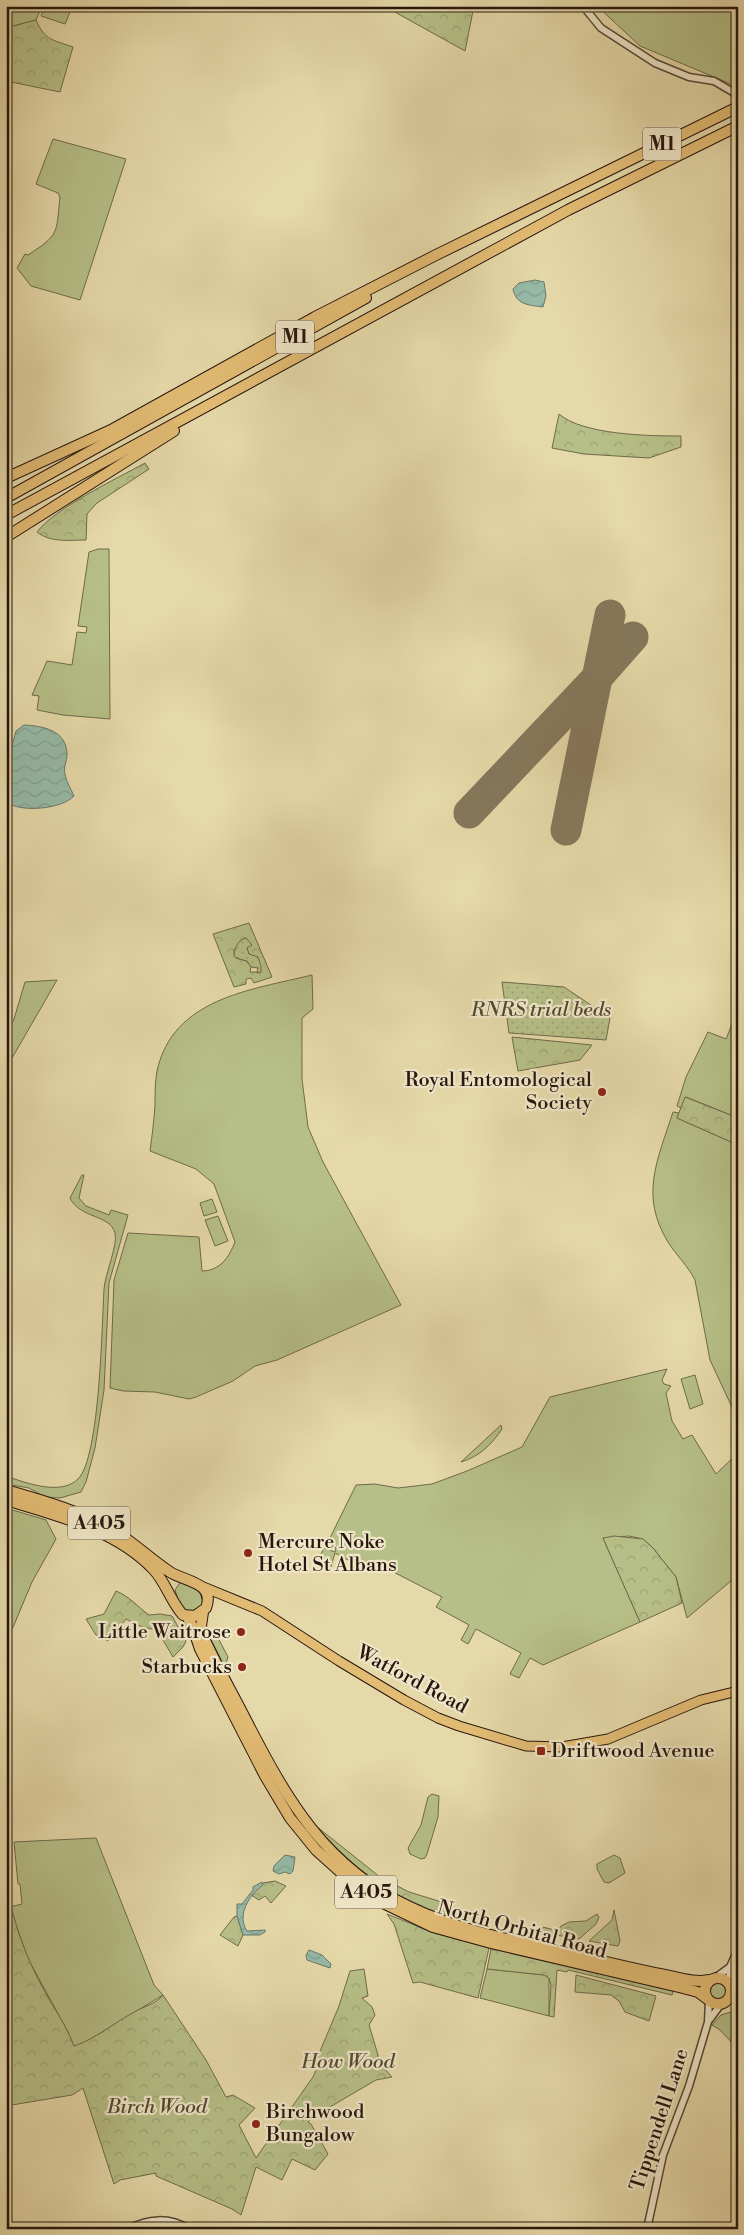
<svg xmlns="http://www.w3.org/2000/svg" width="744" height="2235" font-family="'Libre Bodoni',serif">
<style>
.grass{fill:#b6bf87;stroke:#6e6a4b}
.forest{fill:url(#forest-crowns);stroke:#6e6a4b;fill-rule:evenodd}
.garden{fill:url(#garden-dots);stroke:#6e6a4b}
.water{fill:url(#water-waves);stroke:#69786a}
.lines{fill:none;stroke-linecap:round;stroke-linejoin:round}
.runway{stroke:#86785c;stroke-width:31}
.minor-casing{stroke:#564736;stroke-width:9}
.major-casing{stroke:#26160f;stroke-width:11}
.highway-casing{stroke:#26160f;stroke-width:12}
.minor{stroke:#efe6c7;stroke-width:6}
.major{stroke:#e3bc74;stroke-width:9}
.highway{stroke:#e3bc74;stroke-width:10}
.poi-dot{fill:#8f2418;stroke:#efe6c7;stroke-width:2}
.labels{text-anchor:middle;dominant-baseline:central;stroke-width:4.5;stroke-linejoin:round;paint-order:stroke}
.shield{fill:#efe6c7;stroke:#625446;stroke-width:1}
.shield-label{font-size:19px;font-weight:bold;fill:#26160f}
.park-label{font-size:20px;font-style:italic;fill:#514933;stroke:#efe6c7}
.poi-label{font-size:20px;fill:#26160f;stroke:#efe6c7;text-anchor:end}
.street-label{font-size:20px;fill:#26160f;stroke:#efe6c7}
</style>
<defs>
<pattern id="forest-crowns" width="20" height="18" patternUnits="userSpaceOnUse" patternTransform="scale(1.25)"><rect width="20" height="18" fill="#b6bf87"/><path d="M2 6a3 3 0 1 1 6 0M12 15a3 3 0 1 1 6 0" fill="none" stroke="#9ca373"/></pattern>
<pattern id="garden-dots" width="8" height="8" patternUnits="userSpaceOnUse" patternTransform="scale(1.25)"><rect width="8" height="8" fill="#b6bf87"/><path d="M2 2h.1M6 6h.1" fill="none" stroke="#9ca373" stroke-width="1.8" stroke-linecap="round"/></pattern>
<pattern id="water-waves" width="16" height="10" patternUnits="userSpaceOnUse" patternTransform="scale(1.25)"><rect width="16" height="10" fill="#96baa7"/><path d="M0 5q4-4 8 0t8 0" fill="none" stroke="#819f8f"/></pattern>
</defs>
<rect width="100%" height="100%" fill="#e6d9a9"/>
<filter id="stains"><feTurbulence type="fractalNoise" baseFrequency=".004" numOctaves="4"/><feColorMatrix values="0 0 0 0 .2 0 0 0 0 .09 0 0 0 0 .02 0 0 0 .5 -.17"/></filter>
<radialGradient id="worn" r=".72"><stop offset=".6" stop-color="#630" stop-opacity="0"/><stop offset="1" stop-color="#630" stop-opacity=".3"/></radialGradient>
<g class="grass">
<path d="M6,6H42L36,20L6,28Z"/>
<path d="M45,6H53L70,12L65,24L41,16Z"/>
<path d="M597,6H738V87L640,46Z"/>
<path d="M53,139L126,159L80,300L31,286L17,268L25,254L28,255C60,234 56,234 60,197L58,193L36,184Z"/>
<path d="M98,549H109L110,719L63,715L37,710L39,696L32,695L47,661L72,665L77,632L86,633L87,627L78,626L89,552Z"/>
<path d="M312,975L313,1009L302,1018V1079L308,1127L323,1162L401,1305L277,1360L255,1366L233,1381L196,1397L189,1399L155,1392L123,1391L110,1388L114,1280L128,1233L199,1237L202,1271C220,1271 229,1257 235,1242L214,1184L196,1169L150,1151C152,1136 154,1121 155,1105C155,1094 155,1082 157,1071C173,998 251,990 312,975Z"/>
<path d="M57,980L8,1065L6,1068V1034L14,1019L25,982Z"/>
<path d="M738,1009V1118L686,1097L681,1108L677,1106L686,1077L708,1032L726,1039Z"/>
<path d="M673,1112L679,1113L677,1118L738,1145V1420L710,1360L695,1280C688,1266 676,1255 668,1242C639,1195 658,1159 673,1112Z"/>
<path d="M82,1175H84L79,1198L86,1206L109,1215L111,1210L128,1215L109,1283L104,1390L95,1448L86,1482L81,1492L60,1498L45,1497L29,1488L6,1484V1476C26,1483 61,1496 78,1479C100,1458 102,1323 104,1289C105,1274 118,1245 115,1233C110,1214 80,1219 70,1198Z"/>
<path d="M212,1199L217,1212L204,1216L200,1203Z"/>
<path d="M218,1216L228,1241L215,1246L205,1220Z"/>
<path d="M667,1369L662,1380L664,1384L671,1386L666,1393L672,1421L683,1439L692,1435L716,1474L738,1453V1541L735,1543L738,1546V1575L687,1618L676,1577L653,1548L643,1539L629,1536L603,1538L640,1622L543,1665L530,1658L519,1678L510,1674L521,1653L476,1629L468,1644L461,1640L469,1625L436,1607L442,1597L376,1563L371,1572L335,1553L329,1573L316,1564L324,1548L335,1552L336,1548L327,1544L356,1485L375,1484L398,1488L432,1484L467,1471L522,1447L550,1397Z"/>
<path d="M695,1375L703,1404L690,1409L681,1379Z"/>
<path d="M501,1425L502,1429C492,1444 479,1457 461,1462Z"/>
<path d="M6,1508L46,1520L56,1539L32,1582L6,1644Z"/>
<path d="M181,1581C194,1586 201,1589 203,1604L198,1612H186L180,1605L175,1590Z"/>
<path d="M207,1632L217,1636L228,1657L225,1667Z"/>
<path d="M432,1794L439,1796L438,1817L427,1854L425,1858L421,1859L410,1854L408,1848L421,1825L428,1797Z"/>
<path d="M96,1838L154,1985L163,1995L84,2043L74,2047L68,2032L27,1957L10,1907L22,1904L20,1884H18L14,1842Z"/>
<path d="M614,1855L620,1858L625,1873L609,1883L604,1882L597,1869V1864Z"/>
<path d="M487,1969L544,1975L549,1978V2016L480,1998Z"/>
<circle cx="718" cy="1992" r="9"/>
<path d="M738,2010V2049L720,2030L712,2025L721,2015Z"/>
</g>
<g class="forest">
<path d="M384,6H474L465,51Z"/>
<path d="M36,20C45,41 54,40 73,47L60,92L6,81V28Z"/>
<path d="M559,414C583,435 650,436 681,436V447L649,458L584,454L552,448Z"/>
<path d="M145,463L149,469L97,503L87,514L86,540C69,540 51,543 37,532C55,508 116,479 145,463Z"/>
<path d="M249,923L272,977L254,983L251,978L246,979V984L234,987L213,934ZM243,939L249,954L253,956L261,972H250L251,967L247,961L236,958L234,955V950Z"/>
<path d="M512,1037L592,1045L580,1060L518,1071Z"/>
<path d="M685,1097L738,1118V1145L677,1118Z"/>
<path d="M614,1536L643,1539L653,1548L676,1577L682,1603L640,1622L603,1538Z"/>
<path d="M116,1591C129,1596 138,1607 149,1615L160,1614L172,1616L186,1641L183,1647L173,1657L157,1630L142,1627L126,1619L108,1641L96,1635L86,1619L104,1614Z"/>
<path d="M316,1826L380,1877L409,1892L445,1903V1916C393,1900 351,1866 316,1826Z"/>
<path d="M6,1879C12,1920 25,1956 45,1992C55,2010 67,2027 74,2046C96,2039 115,2022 136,2011C145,2006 156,2004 163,1995L206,2060L226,2097L233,2095L255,2108L239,2125L256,2158L313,2077L316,2070L313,2068L339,2006L350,1971L364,1969L368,1996L362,1998L372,2007L375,2015L369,2025L381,2065L392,2077L376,2080L318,2114H315L308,2122L311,2124L328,2154L315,2170L292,2159L282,2180L256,2167L241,2215L232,2209L156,2176V2173L120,2180L114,2184L83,2088L72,2095L6,2106Z"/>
<path d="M275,1881L286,1886L271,1903L265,1896L259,1900L251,1895L263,1883Z"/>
<path d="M614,1910L620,1941L618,1946L589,1941L612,1920Z"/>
<path d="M387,1914L434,1933L489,1948L478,1998L420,1982L413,1983L394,1924Z"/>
<path d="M597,1914L599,1917L596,1924L579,1939L539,1932L543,1927L558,1931L561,1926L569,1922L586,1921Z"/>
<path d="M237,1916L243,1935L238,1946L220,1935L234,1917Z"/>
<path d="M491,1949L568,1964L674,1988L672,1995L568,1970L567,1972L557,1970L554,2017L549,2016L551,1985L549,1978L544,1975L487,1969Z"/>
<path d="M576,1975L656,1996L649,2021L625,2012L619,2001L611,1995L575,1992Z"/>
</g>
<g class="garden">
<path d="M246,938L252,945L247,948L249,954L258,957L261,966V972L257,973L258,968L251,967L247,961L236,958L234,955C235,947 238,940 246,938Z"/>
<path d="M502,982L564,987L610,1018L606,1040L509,1033Z"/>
</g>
<g class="water">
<path d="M535,280L544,282L546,296L543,307C529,305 516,305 513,289L519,283Z"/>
<path d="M24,725C43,726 67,730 67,755C67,761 63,768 65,774C66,781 71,789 74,796C62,809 21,813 6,802V777L11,772V749L16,731Z"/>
<path d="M285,1855L295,1857L293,1871L290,1874L285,1872L279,1874L273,1871L274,1866Z"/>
<path d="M262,1882L263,1885C250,1894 236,1915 247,1931L265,1930V1932L260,1935H243L237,1916V1904H242L253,1890V1887Z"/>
<path d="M309,1950L322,1955L331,1964L330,1968L307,1960L306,1955Z"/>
</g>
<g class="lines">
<g class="runway">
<path d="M469,813L596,679L633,637"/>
<path d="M566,830L610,615"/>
</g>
<defs>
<g id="minor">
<path d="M583,6L601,28L655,63L689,77L714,81L738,95"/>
<path d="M715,1978L730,1967"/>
<path d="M729,1984L730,1967L738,1949"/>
<path d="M710,2019L721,2004"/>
<path d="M127,2229C148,2219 168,2216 189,2229"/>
<path d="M647,2229L663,2155L689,2086L708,2022L709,2001"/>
</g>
<path id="major" d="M201,1586L262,1611L339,1661L404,1700L438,1718L459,1726L526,1746L562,1747L608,1739L701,1700L738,1691"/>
<g id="highway">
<path d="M6,478L111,430L315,317L436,255L738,107"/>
<path d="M6,498L366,298"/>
<path d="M6,515L568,210L738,126"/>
<path d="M6,537L174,431"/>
<path d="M6,1490C45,1501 83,1512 118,1533C136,1545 152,1560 170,1572C183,1581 216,1582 206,1608L195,1616L183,1615C171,1602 166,1583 154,1570C117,1530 56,1515 6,1500"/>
<path d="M203,1612L201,1626L203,1636C216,1665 232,1692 246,1720C287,1800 325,1867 410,1907C462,1932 521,1942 577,1955C606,1962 636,1969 665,1975C680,1978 695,1983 710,1980"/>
<path d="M187,1616L193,1628L200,1649L265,1776L290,1818L316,1850L356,1886L383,1903L433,1927L491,1943L683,1988L698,1992L706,1998"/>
<circle cx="718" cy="1991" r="13"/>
</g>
</defs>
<use href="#minor" class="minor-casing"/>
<use href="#major" class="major-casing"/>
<use href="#highway" class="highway-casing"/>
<use href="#minor" class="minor"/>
<use href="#major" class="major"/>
<use href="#highway" class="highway"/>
</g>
<g class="poi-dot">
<circle cx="602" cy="1092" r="5"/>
<circle cx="248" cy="1553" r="5"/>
<circle cx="241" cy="1632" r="5"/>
<circle cx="242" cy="1667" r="5"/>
<rect x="536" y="1746" width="10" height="10" rx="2.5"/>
<circle cx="256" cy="2124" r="5"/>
</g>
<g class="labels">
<g class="shield">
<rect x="643" y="127.5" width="38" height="33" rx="4"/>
<rect x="276" y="320.5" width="38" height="33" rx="4"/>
<rect x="68" y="1506.5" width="62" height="33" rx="4"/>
<rect x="335" y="1875.5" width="62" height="33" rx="4"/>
</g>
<g class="shield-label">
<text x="662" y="144">M1</text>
<text x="295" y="337">M1</text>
<text x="99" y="1523">A405</text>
<text x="366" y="1892">A405</text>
</g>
<g class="park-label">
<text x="541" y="1010">RNRS trial beds</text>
<text x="348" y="2062">How Wood</text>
<text x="157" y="2107">Birch Wood</text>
</g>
<g class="poi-label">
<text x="592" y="1080">Royal Entomological<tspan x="592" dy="23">Society</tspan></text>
<text x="258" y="1542" text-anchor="start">Mercure Noke<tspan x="258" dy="23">Hotel St Albans</tspan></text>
<text x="231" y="1632">Little Waitrose</text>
<text x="232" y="1667">Starbucks</text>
<text x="551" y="1751" text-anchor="start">Driftwood Avenue</text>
<text x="266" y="2112" text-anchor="start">Birchwood<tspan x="266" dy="23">Bungalow</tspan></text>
</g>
<g class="street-label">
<text transform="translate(412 1680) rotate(28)">Watford Road</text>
<text transform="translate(522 1930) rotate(15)">North Orbital Road</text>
<text transform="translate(660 2120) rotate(-72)">Tippendell Lane</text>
</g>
</g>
<rect width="744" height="2235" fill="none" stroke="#e6d9a9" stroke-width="25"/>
<rect x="8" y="8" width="729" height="2220" fill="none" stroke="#26160f" stroke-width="2.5"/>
<rect x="12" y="12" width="719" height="2210" fill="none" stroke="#26160f"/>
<rect width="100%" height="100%" filter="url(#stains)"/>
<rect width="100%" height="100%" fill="url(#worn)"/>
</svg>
